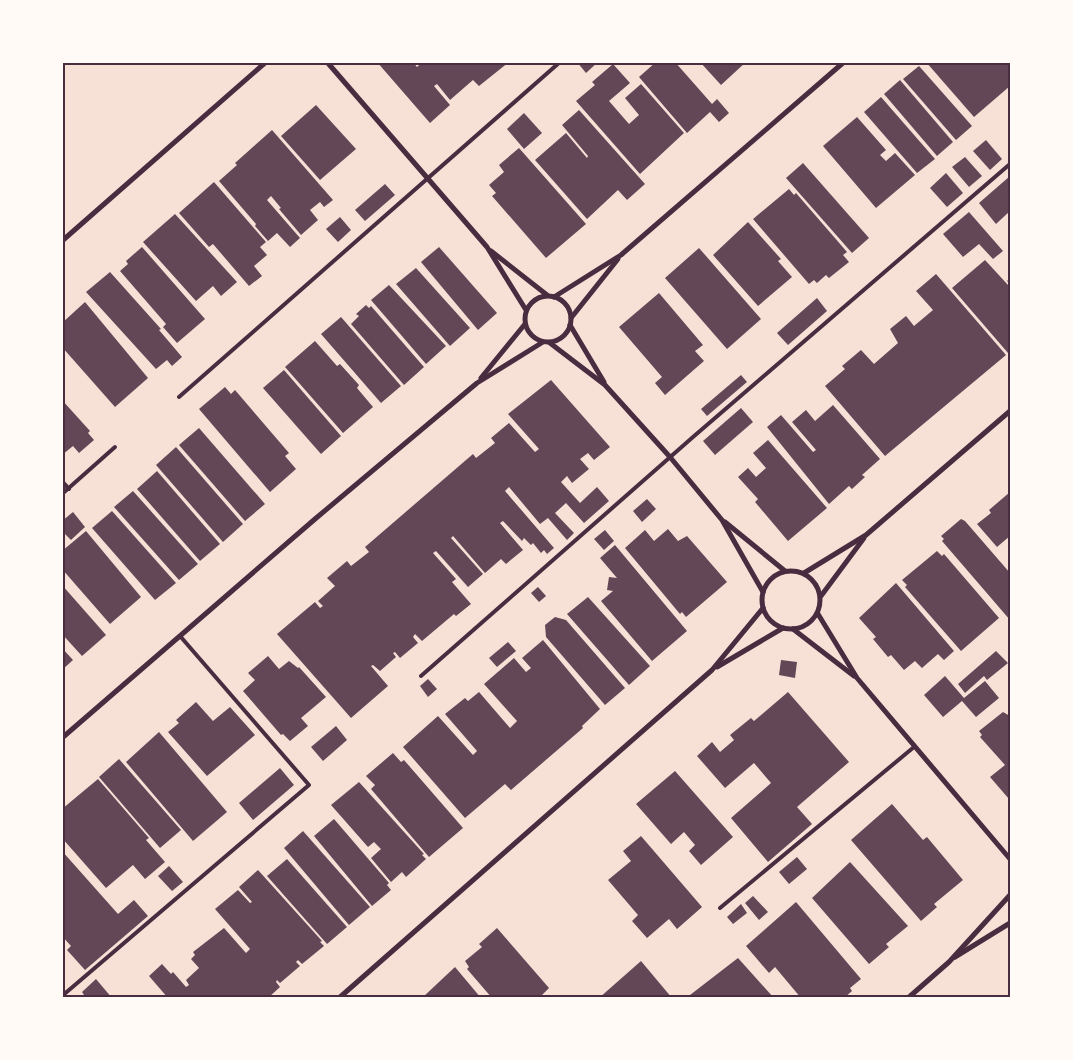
<svg xmlns="http://www.w3.org/2000/svg" width="1073" height="1060" font-family="'Noto Sans',sans-serif">
<style>
.building{fill:#644757}
.lines{fill:none;stroke-linecap:round;stroke-linejoin:round}
.service{stroke:#4a2c40;stroke-width:4}
.minor{stroke:#4a2c40;stroke-width:5}
.neatline{fill:none;stroke:#4a2c40;stroke-width:2}
</style>
<rect width="100%" height="100%" fill="#f7e1d7"/>
<g class="building">
<path d="M377,62H413L417,67L420,64L418,62H509L479,86L473,80L450,100L437,84L434,86L450,105L430,123Z"/>
<path d="M577,62H598L586,73Z"/>
<path d="M656,62H675L712,104L717,99L729,113L719,122L710,112L687,133L639,77Z"/>
<path d="M700,62H746L721,85Z"/>
<path d="M926,62H1010V86L974,117Z"/>
<path d="M613,64L630,83L609,101L629,124L639,115L625,98L641,84L684,133L640,174L576,101L595,85L592,82Z"/>
<path d="M919,66L972,126L956,140L903,79Z"/>
<path d="M900,80L953,142L937,156L884,94Z"/>
<path d="M881,97L935,159L917,173L864,112Z"/>
<path d="M316,105L356,149L320,180L281,136Z"/>
<path d="M579,110L645,184L627,200L618,190L587,219L535,160L566,133L587,158L588,156L562,125Z"/>
<path d="M524,113L542,133L524,149L507,129Z"/>
<path d="M857,117L886,150L880,155L886,161L895,153L915,175L876,208L823,146Z"/>
<path d="M272,130L333,200L324,207L320,202L310,210L318,220L301,235L279,209L281,208L271,196L267,200L300,238L290,247L277,233L268,241L255,226L256,224L219,181L237,165L235,163Z"/>
<path d="M986,140L1002,159L990,170L973,151Z"/>
<path d="M519,148L586,224L546,258L492,196L496,193L489,185L504,172L499,165Z"/>
<path d="M965,157L982,176L969,187L952,167Z"/>
<path d="M803,163L869,238L852,253L786,178Z"/>
<path d="M946,173L963,193L947,207L930,188Z"/>
<path d="M1010,176V211L996,224L979,203Z"/>
<path d="M214,182L266,242L260,247L267,255L254,266L262,276L249,286L213,244L209,247L179,213Z"/>
<path d="M385,184L395,195L365,221L355,210Z"/>
<path d="M789,189L794,195L796,193L847,252L843,255L849,262L829,278L826,275L817,283L814,280L809,284L753,219Z"/>
<path d="M969,212L1003,251L993,259L979,244L963,257L943,234Z"/>
<path d="M175,214L237,282L221,296L213,286L196,301L143,242Z"/>
<path d="M340,217L351,230L338,242L326,229Z"/>
<path d="M748,222L781,259L778,261L792,277L758,306L713,255Z"/>
<path d="M142,247L205,319L177,343L163,327L166,324L120,271L128,264L126,261Z"/>
<path d="M439,247L497,313L478,330L421,262Z"/>
<path d="M699,248L761,319L727,349L665,278Z"/>
<path d="M985,260L1008,285L1010,284L1007,281L1010,278V351L1008,353L952,288Z"/>
<path d="M416,268L470,328L450,346L396,284Z"/>
<path d="M110,272L161,329L159,330L182,357L172,366L167,360L156,369L86,292Z"/>
<path d="M936,274L1006,355L885,456L825,386L845,369L842,366L861,350L874,364L898,343L890,329L906,316L914,326L933,310L916,291Z"/>
<path d="M389,285L446,346L426,364L371,300Z"/>
<path d="M659,293L703,345L695,351L704,361L665,395L655,383L662,377L619,327Z"/>
<path d="M817,298L827,311L788,345L777,333Z"/>
<path d="M85,302L148,378L115,407L62,347V323Z"/>
<path d="M366,305L369,308L371,306L424,367L404,385L351,324L359,316L356,314Z"/>
<path d="M341,317L401,386L381,403L321,334Z"/>
<path d="M315,341L337,366L340,364L359,385L357,388L373,407L343,433L285,367Z"/>
<path d="M284,370L341,436L321,454L263,388Z"/>
<path d="M741,375L747,382L707,416L701,409Z"/>
<path d="M551,380L610,447L594,460L588,453L580,459L589,469L572,483L567,476L561,482L580,503L597,487L609,501L584,523L566,503L555,513L574,533L567,540L548,518L540,524L509,487L505,491L554,548L547,554L544,550L541,553L533,543L531,545L524,538L522,541L503,521L500,523L523,550L506,564L501,559L485,573L453,536L451,538L483,574L468,587L436,551L433,553L456,579L452,582L471,604L456,616L454,614L422,641L415,634L413,637L418,643L400,658L395,652L393,653L396,657L380,671L373,665L371,666L388,686L351,718L277,634L315,602L320,608L323,606L318,601L335,586L327,578L347,561L351,566L369,552L365,547L473,454L476,458L495,443L491,438L509,423L535,452L539,449L508,414Z"/>
<path d="M225,387L231,394L235,390L289,453L285,456L296,469L270,492L199,409Z"/>
<path d="M62,400L90,431L88,433L94,440L79,453L73,446L62,455Z"/>
<path d="M833,405L880,459L862,475L865,477L852,489L849,486L829,504L767,427L781,415L813,452L816,450L792,422L806,410L815,421Z"/>
<path d="M741,408L753,422L715,455L703,441Z"/>
<path d="M199,428L265,504L245,521L179,445Z"/>
<path d="M768,440L827,508L788,541L755,502L758,499L738,477L748,468L756,477L766,468L753,453Z"/>
<path d="M176,447L243,524L223,542L156,465Z"/>
<path d="M157,471L220,544L200,561L137,489Z"/>
<path d="M133,491L198,564L179,580L114,507Z"/>
<path d="M1010,492V536L997,547L977,524L991,513L989,510Z"/>
<path d="M647,499L656,509L642,522L633,511Z"/>
<path d="M112,511L176,583L155,600L92,528Z"/>
<path d="M73,512L85,527L71,540L62,531V521Z"/>
<path d="M961,519L965,521L1010,573V620L942,541L944,539L941,536Z"/>
<path d="M668,529L678,541L687,536L727,582L686,617L682,612L680,614L625,548L645,530L654,541Z"/>
<path d="M605,530L614,541L604,550L594,539Z"/>
<path d="M86,531L141,597L110,624L62,569V551Z"/>
<path d="M615,545L687,631L652,661L601,601L613,591L607,590L609,577L617,578L600,558Z"/>
<path d="M937,551L942,556L944,554L999,618L961,651L905,587L907,585L902,580Z"/>
<path d="M896,583L954,651L944,660L938,654L922,668L915,661L904,670L891,655L888,657L873,639L876,637L859,618Z"/>
<path d="M62,585L106,635L82,656L62,634Z"/>
<path d="M538,587L546,596L539,602L531,593Z"/>
<path d="M588,597L650,666L629,685L567,614Z"/>
<path d="M555,617L566,620L625,688L605,705L546,637L545,625Z"/>
<path d="M543,640L600,709L582,726L583,728L511,790L505,784L465,818L403,747L438,716L473,755L477,751L445,714L465,698L468,701L479,692L510,728L517,721L484,684L514,658L526,672L531,668L522,658Z"/>
<path d="M508,642L516,651L497,667L489,658Z"/>
<path d="M62,648L73,660L62,670Z"/>
<path d="M996,651L1008,663L987,680L984,676L965,693L958,684Z"/>
<path d="M268,656L279,669L289,661L298,668L299,667L326,697L301,718L308,726L290,741L283,734L281,735L243,691L255,680L248,673Z"/>
<path d="M781,660L797,662L795,678L779,675Z"/>
<path d="M945,676L964,698L985,681L999,698L976,717L962,701L943,717L924,695Z"/>
<path d="M428,679L437,689L428,697L420,686Z"/>
<path d="M788,692L849,762L797,807L812,824L768,862L731,818L771,783L754,763L725,788L697,756L712,742L720,752L734,740L730,735L751,718L754,721Z"/>
<path d="M196,702L213,721L230,707L255,735L207,776L168,732L179,723L176,720Z"/>
<path d="M1003,712L1010,716L1009,799L990,777L1005,765L980,737L982,735L979,731Z"/>
<path d="M336,726L347,740L323,761L311,747Z"/>
<path d="M159,732L227,812L193,841L126,762Z"/>
<path d="M393,753L401,762L404,760L463,828L429,857L371,789L375,785L366,776Z"/>
<path d="M119,759L181,830L160,848L99,777Z"/>
<path d="M280,768L294,785L253,820L239,803Z"/>
<path d="M675,771L733,837L701,865L689,851L695,845L684,832L671,844L636,804Z"/>
<path d="M98,779L149,838L146,840L165,862L145,879L133,865L106,888L62,838V809Z"/>
<path d="M359,782L424,854L422,855L426,859L406,877L402,872L391,882L371,858L381,849L374,842L368,847L331,805Z"/>
<path d="M892,804L923,840L927,837L963,880L934,904L937,907L921,921L851,840Z"/>
<path d="M334,819L389,883L387,885L391,890L372,906L314,836Z"/>
<path d="M303,831L370,907L349,925L284,848Z"/>
<path d="M641,836L702,907L677,929L669,919L647,938L632,921L638,915L608,880L631,861L623,851Z"/>
<path d="M62,851L118,914L134,900L148,916L85,970L67,950L71,946L62,936Z"/>
<path d="M797,857L807,869L789,884L779,872Z"/>
<path d="M287,859L347,927L327,944L267,876Z"/>
<path d="M850,862L908,926L886,944L889,947L869,964L812,898Z"/>
<path d="M169,866L183,882L172,891L158,876Z"/>
<path d="M258,870L322,941L320,942L324,946L302,964L298,960L296,962L300,966L280,983L277,980L276,982L280,987L268,998H168L149,976L162,964L171,974L173,972L186,987L189,985L186,980L199,968L191,959L195,955L193,952L224,928L246,953L250,949L215,909L238,890L250,903L252,902L239,887Z"/>
<path d="M753,896L768,912L759,920L745,903Z"/>
<path d="M796,902L861,979L850,988L852,991L844,998H801L775,967L769,973L746,946Z"/>
<path d="M741,904L747,913L733,924L727,917Z"/>
<path d="M497,928L549,988L539,998H492L467,969L469,967L465,961L482,947L479,944Z"/>
<path d="M738,958L774,998H692L690,995Z"/>
<path d="M641,961L672,998H599Z"/>
<path d="M455,967L481,998H422L439,982Z"/>
<path d="M96,979L112,998H86L82,992Z"/>
</g>
<g class="lines">
<g class="service">
<path d="M179,397L560,62"/>
<path d="M62,481L69,489"/>
<path d="M62,494L115,447"/>
<path d="M421,676L693,437L1010,164"/>
<path d="M720,908L914,747"/>
<path d="M62,996L309,785L180,636"/>
</g>
<g class="minor">
<path d="M327,62L487,247L526,310"/>
<path d="M62,241L266,62"/>
<path d="M491,251L547,295"/>
<circle cx="548" cy="319" r="23"/>
<path d="M554,297L621,255L844,62"/>
<path d="M571,318L618,259"/>
<path d="M570,325L604,382"/>
<path d="M550,343L605,385L670,457L722,520L763,592"/>
<path d="M481,378L525,324"/>
<path d="M725,522L785,571"/>
<circle cx="791" cy="600" r="29"/>
<path d="M804,573L866,535L1010,411"/>
<path d="M821,596L864,538"/>
<path d="M818,614L857,678L1010,859"/>
<path d="M793,629L854,676"/>
<path d="M717,667L783,628"/>
<path d="M62,738L315,519L477,383L543,342"/>
<path d="M955,957L1010,923"/>
<path d="M339,998L712,670L763,608"/>
<path d="M908,998L949,962L1010,895"/>
</g>
</g>
<rect width="1073" height="1060" fill="none" stroke="#fffaf5" stroke-width="128"/>
<rect x="64" y="64" width="945" height="932" class="neatline"/>
</svg>
